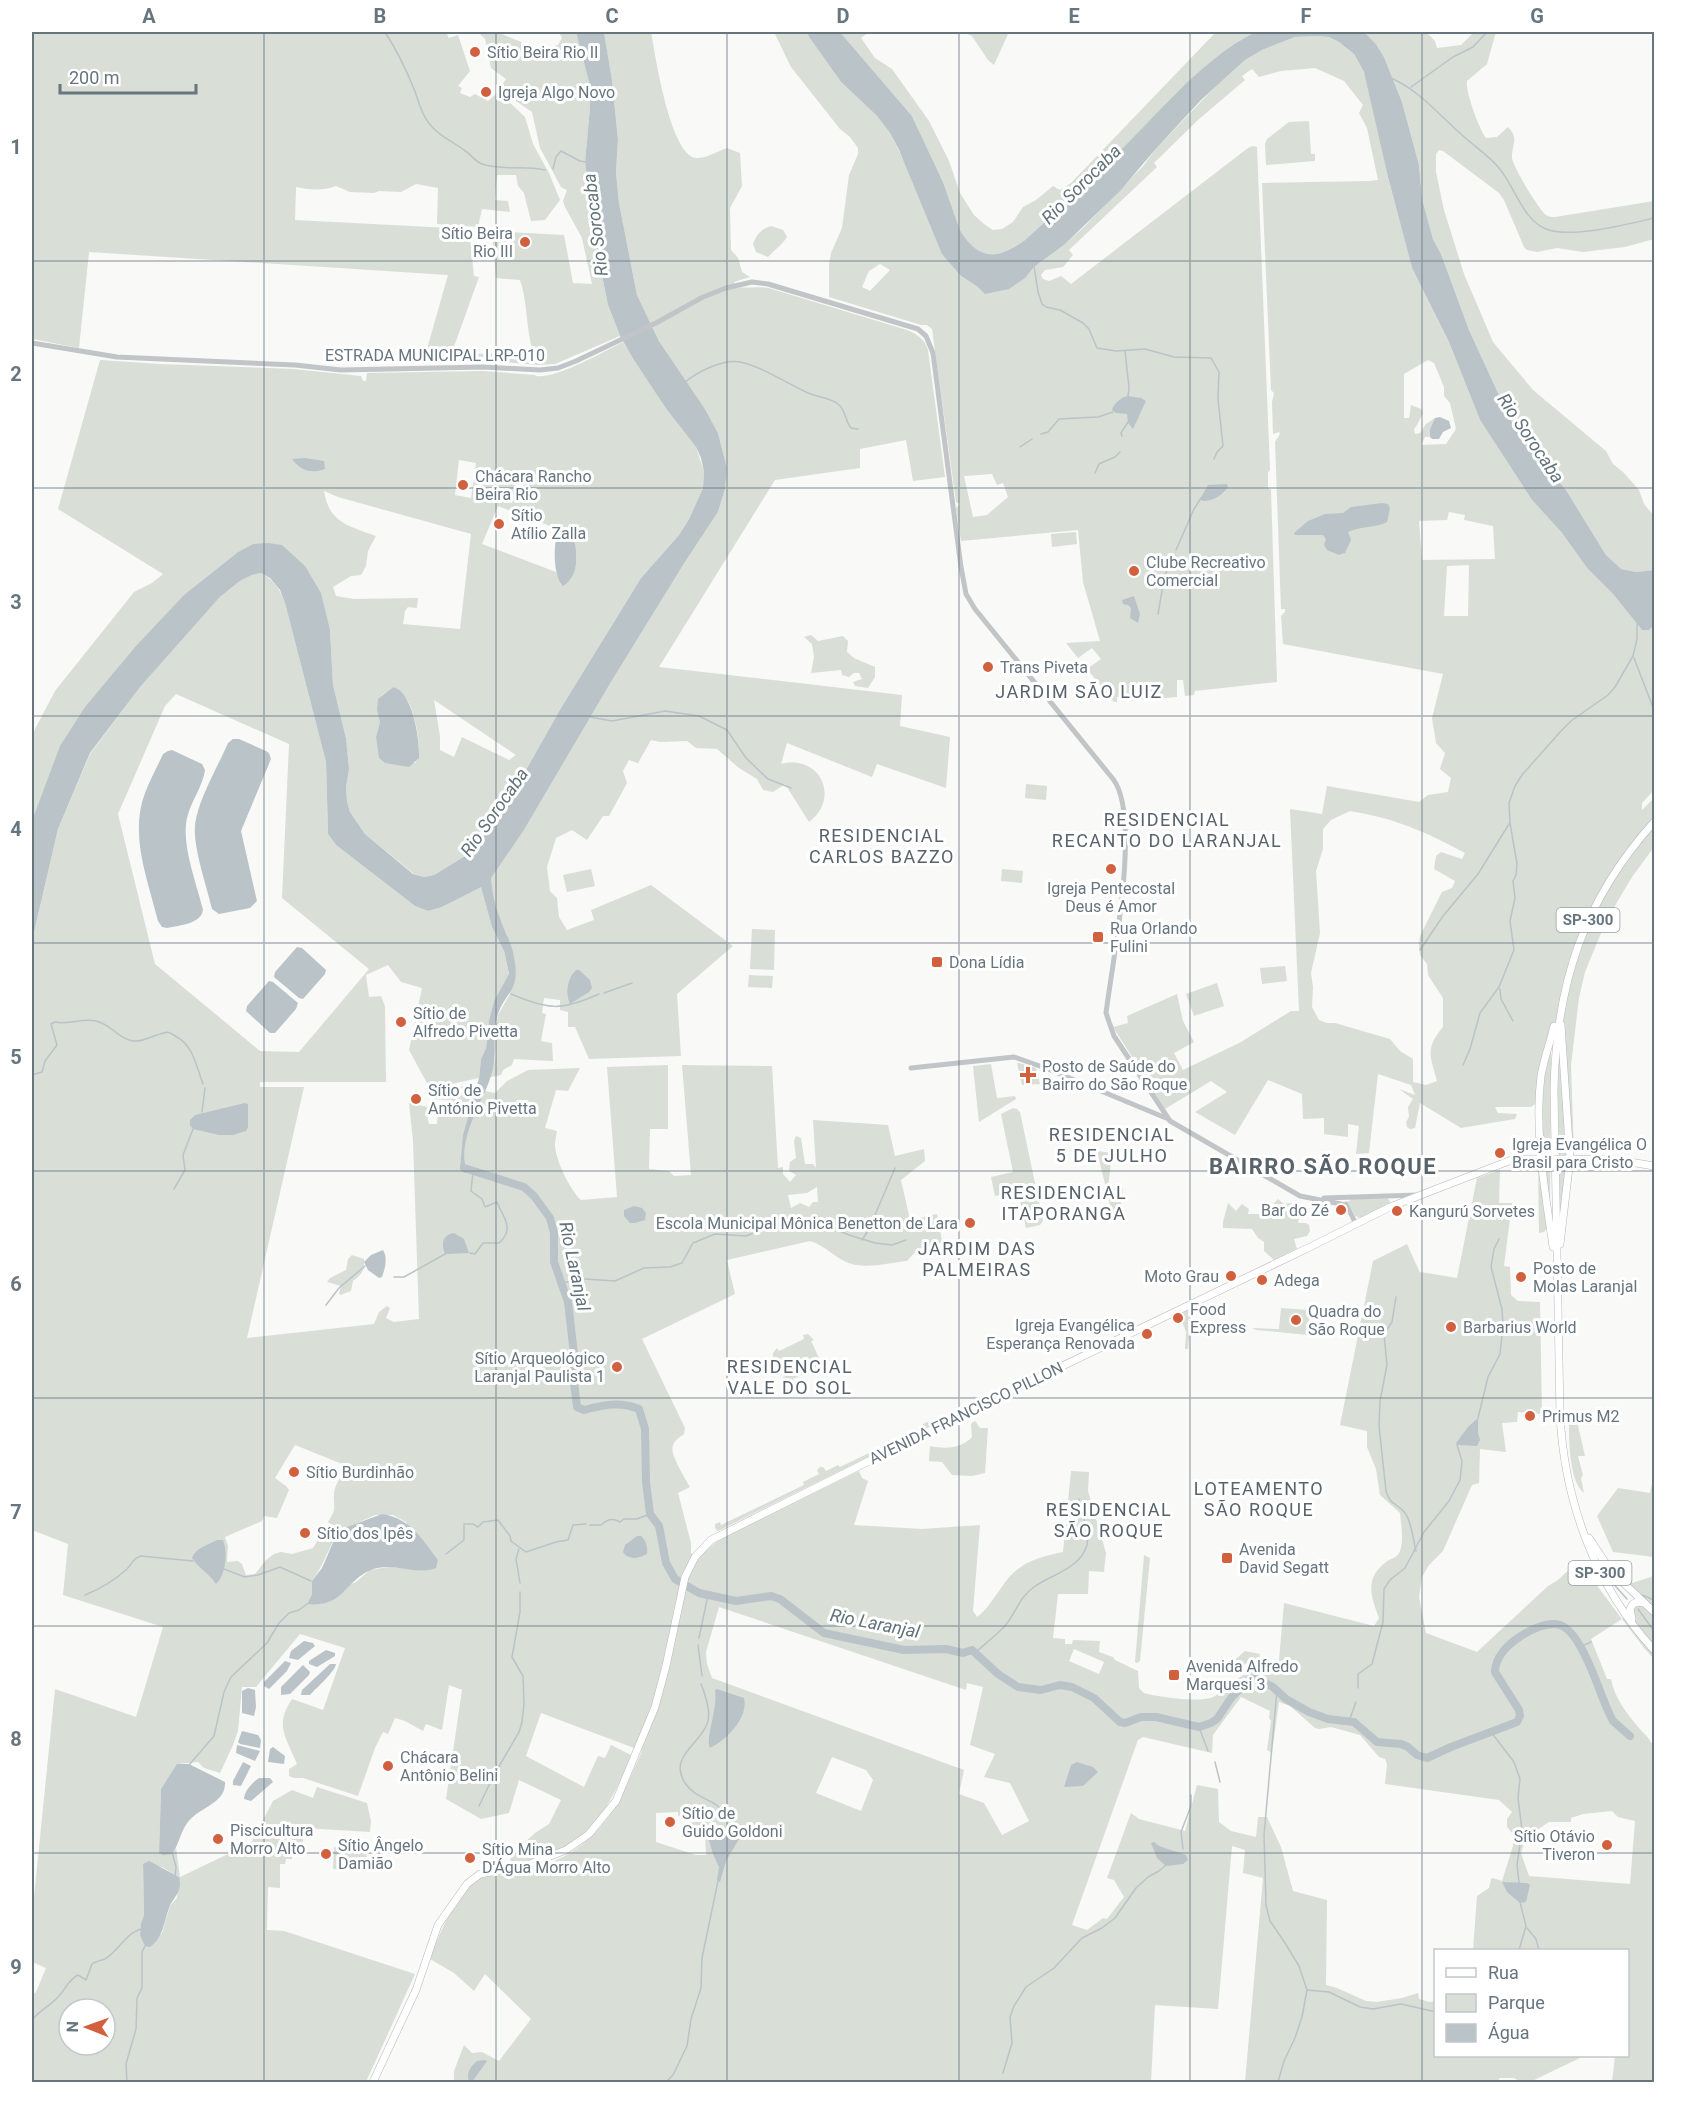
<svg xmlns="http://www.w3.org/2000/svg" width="1686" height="2114" font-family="Roboto,sans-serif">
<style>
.green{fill:#d9ded7;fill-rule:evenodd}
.water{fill:#bac4c8}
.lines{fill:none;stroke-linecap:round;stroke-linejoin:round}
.stream{stroke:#bac4c8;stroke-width:1.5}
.river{stroke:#bac4c8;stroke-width:8}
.major-casing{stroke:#b5b9bc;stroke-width:8}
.minor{stroke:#c1c5c8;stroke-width:5}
.major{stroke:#fff;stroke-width:7}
.major-bridge-casing{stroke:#b5b9bc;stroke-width:8;stroke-linecap:butt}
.major-bridge{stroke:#fff;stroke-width:7}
.grid{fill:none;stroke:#67757f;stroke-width:1.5;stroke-opacity:0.55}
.poi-dot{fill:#d1603f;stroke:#fff;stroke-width:2}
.labels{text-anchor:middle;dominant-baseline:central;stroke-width:6;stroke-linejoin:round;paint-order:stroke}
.shield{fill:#fff;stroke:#959ea5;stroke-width:1.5}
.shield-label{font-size:15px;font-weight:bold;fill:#67757f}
.poi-label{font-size:16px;fill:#67757f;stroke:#fff;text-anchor:start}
.street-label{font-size:16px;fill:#67757f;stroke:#fff}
.water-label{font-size:18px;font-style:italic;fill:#627379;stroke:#fff}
.neighbourhood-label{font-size:18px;letter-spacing:1.5px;fill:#59636b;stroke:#fff}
.district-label{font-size:22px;font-weight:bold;letter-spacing:1.5px;fill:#59636b;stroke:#fff}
.neatline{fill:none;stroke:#67757f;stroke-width:2}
.grid-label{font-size:20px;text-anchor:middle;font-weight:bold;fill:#67757f}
</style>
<rect width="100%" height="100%" fill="#f9f9f7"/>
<g class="green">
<path d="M32,32H446L449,38L458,35L470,71L458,86L462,88L460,93L470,97L475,94L488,101L495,95L506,79L491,68L485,39L478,32H497L521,42L523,53L558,45L562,38L559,32H576L589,82L590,107L585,162L597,251L608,305L620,336L555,364L539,365L491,361L423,363L448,275L89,252L79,348L32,339ZM510,97L532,112L540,148L561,187L567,190L563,201L565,207L582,238L592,284L573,283L564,235L492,231L496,278L520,280C529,306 525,334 536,359L497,353L451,355L479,277L474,276L469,229L295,220L296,187C309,190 323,191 336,186L350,192L374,193L379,191L401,192L416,184L438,188L437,224L478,227L482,209L510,212L508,201L495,200L497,175H516L518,186L524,193L531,221L545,220L560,200L549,173L533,144L525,117L507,100Z"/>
<path d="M604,32H651C655,54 670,155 696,158C705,159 718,151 727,148L740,153L742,186L730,208L731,250L738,258L742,272L750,277L734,282L736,287C748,289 760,285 772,289L907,330C917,334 925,339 928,350L945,477L913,481L906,440L860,449V468L775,480L659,667L902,695L900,726L950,737L946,788L877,764L872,777L787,743L781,764C820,754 841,798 809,822L785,784L773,792L763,790L757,779L739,768L717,749L696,748L687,741L660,742L651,740L638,763L629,760L623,771L627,783L609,816H603L587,840L572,830L556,838L547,867L550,891L557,898L559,917L567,930L594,920L591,910L651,885L733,946L677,994L681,1056L589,1059L575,1027H568V1012L560,1010V1000L544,998L542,1013L546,1014L541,1041L552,1043L553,1061L514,1059L512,1065L503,1070L501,1075L491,1077L496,1056L495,1030L498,1015L510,994L507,935L499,918L492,892L490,878L524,830L611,682L685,562L718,512L725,489L727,468L718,433L705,409L659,341L637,295L619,203L616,173L618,139L612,80Z"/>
<path d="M774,32H807L809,37L841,82L877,116L890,133L961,276L978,287L1024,278L1034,267L1064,245L1084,227L1144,165L1154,151L1211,91L1245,60L1262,50L1295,37L1318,36L1329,37L1339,42L1354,54L1364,72L1373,103L1388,177L1412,268L1449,342L1480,420L1532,500L1562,533L1587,568L1613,594L1642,630H1649L1654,625V790L1642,803V810L1654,798V847L1632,877L1606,921L1585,972L1579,998L1571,1065L1574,1154H1571L1563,1025L1553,1023L1535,1104L1531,1107H1495L1498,1113L1517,1114L1515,1119L1461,1128L1420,1103L1415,1128L1410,1129L1407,1127L1406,1122L1409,1117L1408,1107L1413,1099L1399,1089L1415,1095L1411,1085L1378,1074L1369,1153L1356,1154L1359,1126L1348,1124V1137L1324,1134V1118L1303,1119L1302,1094L1268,1080L1235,1135L1195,1112L1227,1092L1211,1081L1165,1109L1113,1027L1128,1023L1127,1016L1177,994L1183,1021L1194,1042L1174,1053L1183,1070L1241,1042L1291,1011H1299L1290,809L1322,814L1327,786L1419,802L1428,795L1448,792L1451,778L1440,769L1445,753L1436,743L1432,718L1443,674L1283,644L1281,616L1285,612V609H1281L1275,442L1280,434L1279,432L1273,434L1272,402L1274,393L1271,390L1262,183L1369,181L1378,180L1367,128L1359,113L1363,105L1344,81L1315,68L1281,71L1259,77L1252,69L1242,76L1245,80L1198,120L1154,163L1157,167L1069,250L1073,255L1063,267L1045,270L1041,275L1043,279L1049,281L1061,276L1071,284L1248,148L1253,146L1257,147L1270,470L1268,473V487L1271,490L1277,682L1195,691L1194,695L1185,696L1183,680H1177V697L1128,701L1126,697H1117V702H1114L1087,669L1101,659L1092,648L1078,658L1066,643L1100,641L1083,582L1078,530L961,541L956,508L960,504L956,502L932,329L927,325H921L829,297V265L831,253L842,228L849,175L858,154V148L850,137L840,129L791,67ZM880,264L890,270L870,291L862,287L869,271ZM1428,360L1434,363L1444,387V396L1450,403L1456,429L1446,444L1421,445L1425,437H1430V429L1435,418L1426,424L1420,433L1415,434L1414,429L1417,425L1423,413L1421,409L1411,405L1409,418H1404V374ZM992,474L997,485L1003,483L1008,497L987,515L973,517L964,476ZM1449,512L1465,515L1464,520L1493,526L1495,559L1422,560L1419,521L1447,520ZM1469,565L1468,616H1444L1447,566ZM1350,811C1394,818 1426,832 1465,853L1462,859L1441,852L1436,856L1434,869L1455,881L1452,888L1442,892L1420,936L1419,945L1420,955L1427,964L1428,975L1443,998V1027C1425,1048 1430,1056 1437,1081L1426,1085L1413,1082V1059L1400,1051L1390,1039L1335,1023H1327L1319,1020L1312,1007L1313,987L1311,973L1320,933L1316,871L1323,849V829L1331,820Z"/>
<path d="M840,32H869L861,38L875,58L892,69L929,121L949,161L960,193L974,215L984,224L993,230L1002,229L1013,222L1023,207L1036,200L1053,186L1060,190L1071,183L1216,32H1255C1197,62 1156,117 1109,163C1082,189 1053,214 1025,240C997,260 979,261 960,230L943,182L912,116Z"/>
<path d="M962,32H1009L994,65L988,60L972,36Z"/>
<path d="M1363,32H1426L1435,41L1437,48L1461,45L1474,32H1496L1487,64L1467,81C1465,91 1479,129 1486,138L1497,137L1508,127C1520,139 1511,146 1512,158C1513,167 1539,210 1546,215C1549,217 1551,217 1555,217L1654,201V239L1625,247L1583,252L1557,248L1537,252L1527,250L1524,247L1504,200L1499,193L1443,151L1439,150L1436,154V172L1444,210L1464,274L1493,342L1533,390L1606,451L1613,464L1623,472L1639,490L1644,504L1654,516V570L1636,572L1620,569L1606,555L1566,490L1525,441L1510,419L1469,330L1441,254L1433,239L1422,199L1419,165L1402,102L1384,57L1376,44Z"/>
<path d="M1309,121L1311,154H1315V161L1266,165L1265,144L1267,139L1289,122Z"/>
<path d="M771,226L783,230L787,237C782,245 774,250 768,257L756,252L753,244C757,234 761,229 771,226Z"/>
<path d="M623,342L667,410L696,447L704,472L703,488L689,519L679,535L641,578L561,708L504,809L470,853L434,875L424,877L414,874L365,834L350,812L347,801L346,787L349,769L346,738L333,685L330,630L253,544L238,552L185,594L32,821V740L35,729L55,691L134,592L152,583L163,574L58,509L100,360L159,364L293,369L361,376L363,381H366L367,373L483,371L535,375L536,376C556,379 603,352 623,342ZM459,460L476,463L471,498L455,495ZM324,491L338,497L471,534L460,629L403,624L405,611L408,607L417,608L418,598L354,599L336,596L333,587L351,576L361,575L366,566L368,551L376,536C349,526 329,523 324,491ZM498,506L573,535C578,560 581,566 561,585L556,572L482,544ZM393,687C398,691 405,696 408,701C415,714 424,752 415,763H385L376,737L380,722L381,696ZM434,700L516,755L509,760L462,737L454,757L440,750V736Z"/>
<path d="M1076,532L1077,544L1052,547L1051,534Z"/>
<path d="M261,573C274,580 280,589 285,603L326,762L328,834L336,845L415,906L428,911L442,907L481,886L492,927L504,951L509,975L494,1001L489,1020L486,1048L481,1059L479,1078L451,1084L428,1085L409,1050L422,988L401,982L388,965L366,975L369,997L381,996L385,1006L386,1082H260V1087H304L247,1338L374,1324L379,1312L387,1306L390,1308L386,1318L394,1322L419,1319L413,1141L409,1103L428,1107L427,1116L429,1124H437L438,1109L447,1110V1100L434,1099L435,1091L465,1086L477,1088C470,1115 462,1139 460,1167L464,1173L472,1172L466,1168C459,1142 475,1114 485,1091L495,1093L507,1081L528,1070L580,1068L568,1091L556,1090L545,1128L557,1131C556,1136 555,1141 555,1146C556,1161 570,1190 581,1200L617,1197L607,1067L668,1065V1129H650L649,1169L669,1171L674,1176L691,1175L682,1065L772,1066L778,1168L783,1167V1174L790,1182L796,1175L789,1171L790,1162L796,1158L794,1141L796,1136L801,1138L805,1164H813L816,1168L813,1120L888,1125L895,1156L924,1149L925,1161L901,1180L910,1220L937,1214L942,1241L938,1245L917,1250L907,1261C888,1263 864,1270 846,1262C833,1256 824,1245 810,1241L727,1260L735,1294L642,1339L685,1428L684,1434C680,1437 675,1440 673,1445C669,1453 685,1478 690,1487L678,1493L691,1543V1553L698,1558L717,1541L859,1471L862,1478L868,1481L854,1525L922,1529L980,1525L973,1611L977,1617C987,1610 992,1600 999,1591C1016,1564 1033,1558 1063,1552L1071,1471L1089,1472L1088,1491L1106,1553L1104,1572L1089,1571L1088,1594H1058L1053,1638L1065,1639V1644H1072L1073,1640L1100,1641L1099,1652L1113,1657L1115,1660L1138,1671L1139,1688L1144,1693C1158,1697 1200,1703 1213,1697C1220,1694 1222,1690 1227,1686C1244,1673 1257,1666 1278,1671L1284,1603L1374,1626L1379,1618C1371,1596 1364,1579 1386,1562C1391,1558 1398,1558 1400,1551C1404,1540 1401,1524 1400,1513L1380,1495L1376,1469L1367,1447V1431L1340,1425L1373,1261L1407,1244L1420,1273L1421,1272L1457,1278L1477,1178L1500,1170L1499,1203H1512L1504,1266L1510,1267L1511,1295L1518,1301L1540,1302L1542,1414L1518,1412L1517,1422L1502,1423L1506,1452L1480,1449L1479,1483L1472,1485L1443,1551L1429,1565L1422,1577L1419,1597L1426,1633L1477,1652L1548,1586L1558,1580L1575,1564L1586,1565L1598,1587L1622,1619L1644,1597L1629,1584L1654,1576V1659L1644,1648L1622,1619L1591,1639L1607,1679H1611C1614,1697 1627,1714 1639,1728C1644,1734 1648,1736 1651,1743L1654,1742V2082H1612L1615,2056H1628V1950H1473L1477,1896L1489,1888L1491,1879L1493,1878L1502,1881L1513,1846L1514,1835L1507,1827V1819L1512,1812L1499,1800L1385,1784L1387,1764L1385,1759L1379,1757L1360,1735L1331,1727L1319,1729L1315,1728L1290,1706L1279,1702L1272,1753L1267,1750L1271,1721L1269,1718L1270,1711L1241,1697L1213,1735L1212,1753L1143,1737L1138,1740L1072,1925L1087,1930L1103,1918L1107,1919L1124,1897L1114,1880L1107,1878L1131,1813L1139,1819L1185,1831L1197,1785L1218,1789L1219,1822L1231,1831L1256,1837L1258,1817H1267L1281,1847L1293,1891L1327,1900L1326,1985L1337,1988L1366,2001L1377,2002L1402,1998L1418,1993L1419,1999L1430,2002L1435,2001L1436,2056H1584L1530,2082H1521L1514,2078H1500L1497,2082H1245L1263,1878L1243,1873L1245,1850L1232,1846L1218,2009L1155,2005L1151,2082H454V2071L464,2045L472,2053L482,2052L499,2061L531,2019L485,1974L474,1991L454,1973L430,1959C438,1937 456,1893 476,1880C486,1874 501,1875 512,1873C536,1869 561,1861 580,1846C613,1821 626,1787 642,1751L541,1713L526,1756L584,1787L598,1756L605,1758L611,1745L631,1755C607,1818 581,1853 510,1864L511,1855L535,1833L549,1824L561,1800L519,1780L509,1813L481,1819L446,1799L462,1690L449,1685L442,1730L426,1724L423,1731L405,1721L395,1718L388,1734L383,1732L375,1748L358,1796L303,1778H294L289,1776V1769L297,1764C286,1737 274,1726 292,1699L323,1710L345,1648L300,1634L256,1687H242L238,1731L233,1745L220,1773L204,1768L198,1762L178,1764L161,1789L159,1853L172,1854L176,1848L180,1877L251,1843L273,1801L292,1790L313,1798L317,1787L367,1803L371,1821L370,1832L304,1828L302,1854L292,1853V1859H286L285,1864H280V1888L268,1887L267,1930L284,1931L415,1974L366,2082H32V1995L36,1992L46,1968L32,1962V1917L55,1689L136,1717L163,1627L63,1595L68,1544L32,1530V941L58,829L90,754L141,686L220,597L240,581L252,575ZM176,694L289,744L282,898L369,969L299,1052L260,1051L155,964L118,814L165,706ZM817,1187L818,1202H813L809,1207L800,1203L791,1208L788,1195L807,1193ZM295,1445L347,1466C343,1474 334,1485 334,1494C333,1510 338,1506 328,1522L332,1525L329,1529L326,1527L313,1548L292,1554L281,1552L274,1554L266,1560L255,1574L246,1575L242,1564L238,1561L227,1562L228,1546L225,1537L262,1521L264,1516L277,1518L289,1490L286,1486L275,1478ZM375,1515H393L406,1522L430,1570L388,1567L370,1570L356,1582L307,1604L312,1594V1581C322,1568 326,1553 335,1539C343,1527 363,1521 375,1515ZM719,1607L966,1690L967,1683L983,1687L970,1745L995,1754L984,1777L1010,1783L1029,1821L1002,1835L984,1803L959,1794L964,1770L712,1678L707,1664L706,1652ZM1074,1649L1104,1662L1099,1674L1069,1661ZM832,1757L866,1770L873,1780L861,1811L816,1793ZM1612,1811L1618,1817L1635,1821L1630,1884L1529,1876L1521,1853L1526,1837L1549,1822H1571V1818L1583,1814ZM678,1812V1816L691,1817L690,1839L705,1833L706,1855H696L656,1842V1813ZM143,1864L162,1867L179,1877L177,1898L170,1906L162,1933L156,1939L140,1935L141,1923L144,1915ZM69,2009H105V2045H69Z"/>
<path d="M811,635L818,641L843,636L848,641L847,652L854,658L875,667V677L868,688L855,686L853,682L862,679L859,673H854L849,677L842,675L841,670L811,673L814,657L812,644L804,637Z"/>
<path d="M1026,784L1047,786L1046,800L1025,798Z"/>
<path d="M591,869L595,886L567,892L563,875Z"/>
<path d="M1002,869L1023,871L1022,883L1001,881Z"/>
<path d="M752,929L775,930L774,970L750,969Z"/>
<path d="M1285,966L1287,981L1262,984L1260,968Z"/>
<path d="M749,975L773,976L772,988L748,987Z"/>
<path d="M1217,983L1224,1006L1194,1016L1186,994Z"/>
<path d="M1559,1049L1567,1162L1560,1224L1558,1090Z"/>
<path d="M1549,1053H1551L1550,1211C1544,1158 1537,1105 1549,1053Z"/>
<path d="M1019,1063L1036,1068L1040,1084L1022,1085L1017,1063Z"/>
<path d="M991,1064L997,1098L1015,1096L1016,1099L979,1122L973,1066Z"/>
<path d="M1013,1108L1017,1109L1020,1112L1043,1221L1040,1225L1026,1228L1018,1192L995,1196L991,1177L1013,1172L1001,1114Z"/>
<path d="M1097,1151L1112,1153L1108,1188L1110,1199L1115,1201L1118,1197L1113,1187L1123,1189L1120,1211L1112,1213Z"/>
<path d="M1538,1163L1547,1228L1544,1232L1539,1233Z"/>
<path d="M1387,1198L1390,1201L1389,1204L1361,1218L1355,1216L1348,1202L1351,1199Z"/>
<path d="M1278,1199L1284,1204L1291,1203L1295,1206L1293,1216L1299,1218L1298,1223H1306L1309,1225L1310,1231L1307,1236L1294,1239L1297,1249L1274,1260L1264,1251V1242L1258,1238L1252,1229L1223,1228V1222L1228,1203L1236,1211L1242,1204L1249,1209L1248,1214H1262L1272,1209L1273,1204Z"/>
<path d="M352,1255L364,1259C365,1271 362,1274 353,1281L351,1291L340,1295L339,1294L341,1286L327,1282L330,1278L346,1270L348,1259Z"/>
<path d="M1192,1308L1188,1349H1185L1186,1332L1179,1314Z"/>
<path d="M1281,1308L1310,1310L1308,1335L1256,1330L1252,1328L1279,1329Z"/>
<path d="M808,1334L814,1340L811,1341L820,1360L823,1358L825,1365L820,1369L818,1366L793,1379L794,1382L787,1383L782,1378L786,1376L777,1358L773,1359V1353L777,1348L779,1351L804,1339L803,1335Z"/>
<path d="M1571,1412L1576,1417L1585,1456H1578L1583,1475L1581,1478L1584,1493C1568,1480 1569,1435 1569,1415Z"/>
<path d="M932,1420L937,1423L718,1531L715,1528V1524L720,1522L721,1525L804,1485L803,1482L819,1474L817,1470L820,1467H823L826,1471L838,1465L840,1467L923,1427V1424Z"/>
<path d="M975,1421L980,1428H988L985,1473L972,1476L952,1475L942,1462L929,1461L930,1446C945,1449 961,1449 972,1437L971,1424Z"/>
<path d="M1654,1473V1557L1613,1552L1597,1516L1618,1488L1650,1493Z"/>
<path d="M1144,1555L1150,1558L1140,1661L1137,1663L1135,1662Z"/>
<path d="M1245,1651L1260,1654L1259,1660L1249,1662L1237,1669L1230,1666V1664Z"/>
<path d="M334,1847L365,1849L370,1868L333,1869Z"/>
</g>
<g class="water">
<path d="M576,32H604L612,80L618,139L616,173L619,203L637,295L659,341L705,409L718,433L727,468L725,489L718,512L685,562L611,682L524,830L491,878C492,892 495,906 500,918C504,931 512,943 514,957C521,993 505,990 497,1017C492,1036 498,1056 491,1076C482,1104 458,1137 466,1168L473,1172L464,1173L460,1167L463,1135L479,1078L481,1059L486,1048L489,1020L494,1001L509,974L504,951L492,927L481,887L442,907L428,911L415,906L336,845L328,834L326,762L285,603L280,590L270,578L261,573L252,575L240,581L220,597L141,686L90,753L58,829L32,941V821L60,746L85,707L136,646L185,594L238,552L253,544L268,543L282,545L305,566L321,593L330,630L333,685L346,738L349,769L346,787L347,801L350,812L365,834L413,874L424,877L434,875L470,853L504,809L561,708L641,578L679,535L689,519L703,488L704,472L701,458L696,447L667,410L634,360L620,336L608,305L597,251L585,162L590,107L589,82Z"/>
<path d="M807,32H840L912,116L943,182L960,230C979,261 997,260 1025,240C1053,214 1082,189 1109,162C1156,117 1197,62 1255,32L1365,33L1376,44L1384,57L1402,102L1419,165L1422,199L1433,239L1441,254L1469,330L1510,419L1525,441L1566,490L1606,555L1621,569L1636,572L1654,570V625L1649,630H1642L1613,594L1587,568L1562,533L1532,500L1480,420L1449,342L1412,268L1388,177L1364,72L1354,54L1339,42L1329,37L1318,36L1295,37L1262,50L1245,60L1201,100L1154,151L1120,191L1064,245L1034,267L1025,278L1009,289L985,294L978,287L961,276L942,254L899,150L890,133L877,116L841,82L809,37Z"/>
<path d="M1127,396L1141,398L1146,401L1133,429L1128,423L1127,414L1116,413L1112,410C1113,404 1122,397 1127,396Z"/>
<path d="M1440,417L1449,421L1451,428L1443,432L1439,439H1432L1430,437V429L1435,418Z"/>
<path d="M305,458L324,461L325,469C311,474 301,471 292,459Z"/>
<path d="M1227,484L1228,487C1222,495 1214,501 1203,501L1200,499L1208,485Z"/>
<path d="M1382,503L1388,504L1390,508L1387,522C1375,528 1361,526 1348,532L1351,540L1345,553L1339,555L1327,550L1324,545L1326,539L1323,535H1295L1294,533L1308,521L1325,514L1343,513L1351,507Z"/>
<path d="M560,529L571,531C578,548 581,575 563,586C553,578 552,539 560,529Z"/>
<path d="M1134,596L1140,614L1138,623L1130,618L1131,608L1128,605L1123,604L1122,600Z"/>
<path d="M393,687C413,691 420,741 419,758L409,767L385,763L379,758L376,737L380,722L377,710L378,699Z"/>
<path d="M233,739H239L266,751L269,753L271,759L241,831L257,901L250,908L219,914L212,909C207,887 193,848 195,826C197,802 218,766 228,743Z"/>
<path d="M172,750L202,764L205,770C203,786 191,801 187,818C181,845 197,884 203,910C201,924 180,925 167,928L162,927L158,921C148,880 129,835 145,793C150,780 157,767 163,754L168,751Z"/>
<path d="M297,947L302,948L326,970L325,974L303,999L299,998L274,977L275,972Z"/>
<path d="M576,970H579L590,980L592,988L589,992L570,1004C565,993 567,979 576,970Z"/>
<path d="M269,981L273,982L298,1003L296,1009L275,1033H270L246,1011L247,1006Z"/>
<path d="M245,1103L248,1104V1127L246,1131L233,1135H219L193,1129L190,1125V1120L195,1115Z"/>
<path d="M634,1206L642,1208L646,1213L645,1220L635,1223H630L624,1216V1210Z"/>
<path d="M454,1233L464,1239L469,1253L445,1254C441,1244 442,1235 454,1233Z"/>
<path d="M383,1250C388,1258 385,1269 382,1277L379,1278L368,1270L364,1262L371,1255Z"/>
<path d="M1478,1418V1433L1480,1440L1477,1446L1457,1445L1456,1443L1468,1427Z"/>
<path d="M382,1514C410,1518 422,1539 438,1560L436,1568C415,1576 392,1561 371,1570C344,1581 344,1608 307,1604L312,1594V1581L322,1568L335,1538L340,1533L347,1527Z"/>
<path d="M637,1536H641C646,1540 648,1548 647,1554C639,1559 628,1560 623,1552L625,1545Z"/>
<path d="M217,1540H223C228,1551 226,1576 216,1584C210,1574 198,1568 192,1558C195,1548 208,1545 217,1540Z"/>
<path d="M304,1641L313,1643L315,1646L298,1660L289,1658L291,1651Z"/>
<path d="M326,1650L335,1653V1656L317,1667L309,1664V1661Z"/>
<path d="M285,1661L291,1663L287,1671L269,1689L264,1686V1682Z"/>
<path d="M330,1664H336C335,1672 317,1687 310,1695H301L302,1690Z"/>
<path d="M303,1665L310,1672L309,1675L290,1694L281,1695V1687Z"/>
<path d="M248,1688L255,1690L256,1707L254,1716L242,1713V1691Z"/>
<path d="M717,1689L744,1698C749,1718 726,1740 710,1748C705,1737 718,1710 715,1690Z"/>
<path d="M242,1731L258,1735L261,1740L260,1748L240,1744L238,1742Z"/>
<path d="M237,1745L260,1751L255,1761L236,1753Z"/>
<path d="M273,1747L285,1756L284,1764L268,1762L270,1749Z"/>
<path d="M243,1762L251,1766L241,1786L233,1785V1781Z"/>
<path d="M1077,1762L1093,1767L1098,1772L1083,1786L1064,1787L1071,1765Z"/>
<path d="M177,1764H189L225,1782C226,1801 206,1806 194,1816C180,1827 181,1842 172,1854L163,1855L159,1853L161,1789Z"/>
<path d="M259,1778H270L273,1782L251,1801L244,1799C244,1791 253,1782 259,1778Z"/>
<path d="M714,1834H724L739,1839L726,1861L720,1882L717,1880L719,1867L713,1854L708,1837Z"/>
<path d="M1154,1842L1159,1846L1186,1855L1188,1860L1183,1864L1166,1866L1157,1858L1151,1843Z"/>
<path d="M149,1861L179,1877C183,1892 174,1896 169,1908C164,1922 163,1938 150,1947L145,1946L140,1935L141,1923L144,1915L143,1864Z"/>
<path d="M1502,1882L1527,1883L1530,1885L1526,1902L1520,1903L1507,1892Z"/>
<path d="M485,2060L487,2061L472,2082H469C466,2073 470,2067 477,2061Z"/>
</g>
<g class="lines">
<g class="stream">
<path d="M385,32C396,49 406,69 414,89C418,99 421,113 428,122C437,135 452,141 464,150C471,154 474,161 482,164C502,171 525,165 545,170"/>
<path d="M1391,78C1420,91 1438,114 1462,135C1474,146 1489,156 1499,168C1515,187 1523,220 1546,229C1570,239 1629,224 1654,218"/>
<path d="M1411,87L1453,57L1473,47L1487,32"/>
<path d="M553,169L556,157L561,151L580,161L586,162"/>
<path d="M1034,266L1038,292L1042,304L1046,307L1060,310L1083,323L1089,329L1097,348L1116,351L1145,349L1174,357L1211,358L1219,372L1218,399L1223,446L1217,452L1214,459"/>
<path d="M1125,351L1129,387L1128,397"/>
<path d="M684,383C697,372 722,359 740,362C763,367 786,383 808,393C817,397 831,398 838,404C846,410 845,421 851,428L858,429"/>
<path d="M1041,434L1048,432L1059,419L1098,417L1113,412"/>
<path d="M1122,436L1121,433L1128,422"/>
<path d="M1020,447L1032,439"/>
<path d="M1095,473L1099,464L1115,457L1120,452"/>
<path d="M1176,550L1194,509L1201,498"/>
<path d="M1158,614L1163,585L1169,562"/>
<path d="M1634,658L1654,710"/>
<path d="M590,717L612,721L665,711L699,716L727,730L746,758L768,779L791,788"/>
<path d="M1420,950L1443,916L1478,874L1509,824"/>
<path d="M1500,989L1501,999L1513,1021"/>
<path d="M604,993L632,983"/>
<path d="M511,994C549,1010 561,1011 599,994"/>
<path d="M1463,1065L1470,1049L1480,1013L1499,987L1514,950L1510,921L1515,898L1513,881L1516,875L1517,864L1510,823L1509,803L1515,786L1522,775L1561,731L1571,721L1608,695L1615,687L1633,656L1637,639V623"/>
<path d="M32,1075L42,1072L45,1061L57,1045L51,1024L55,1022C69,1025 82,1018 96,1021C111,1024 118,1039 133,1041C144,1042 153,1035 164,1033C169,1031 172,1034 177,1037C194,1047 196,1066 203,1084"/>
<path d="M202,1112L205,1088"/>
<path d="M174,1189L185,1170L183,1155L193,1129"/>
<path d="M862,1240L869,1229L895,1168"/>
<path d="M470,1253L475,1254L483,1243H499C516,1228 502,1216 497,1202L485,1207L482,1199L471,1191L473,1172"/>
<path d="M394,1277H404L447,1253"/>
<path d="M561,1283L585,1279L615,1281L644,1268L670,1267L682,1263L693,1243L715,1234L746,1236L779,1223L803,1221H816L849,1235L875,1243L892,1245L906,1240"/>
<path d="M1396,1297L1392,1322L1384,1334L1387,1365L1380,1401L1379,1426L1386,1491C1391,1507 1397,1502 1405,1513C1412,1522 1413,1540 1416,1551"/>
<path d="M326,1305L339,1288L365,1266"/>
<path d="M1478,1418L1488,1377L1500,1354L1503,1325L1502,1309L1491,1267L1494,1249L1499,1239"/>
<path d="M590,1525H601C608,1519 612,1518 620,1522L624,1519H637L650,1514"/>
<path d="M519,1549L516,1559L520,1583"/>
<path d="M446,1554L464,1540V1524H473L478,1527L483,1522L498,1520L510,1536L511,1541L526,1552L556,1542L568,1540L573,1525L586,1524"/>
<path d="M1601,1566L1610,1580L1627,1599"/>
<path d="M224,1569L245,1577L258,1575L280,1567L311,1581"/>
<path d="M85,1595C100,1589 115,1580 127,1569C132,1564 133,1558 141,1556L193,1561"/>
<path d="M1642,1595L1654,1600"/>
<path d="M1638,1609L1654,1631"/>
<path d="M699,1638L708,1595"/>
<path d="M698,1645L702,1676"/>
<path d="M1580,1647L1591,1642"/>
<path d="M976,1652C985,1644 995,1636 1004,1627C1015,1615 1019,1597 1034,1587C1052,1574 1080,1569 1087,1545C1090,1535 1081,1510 1079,1499"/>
<path d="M701,1684C705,1694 712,1713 707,1724C700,1744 668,1757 685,1783C692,1794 705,1798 715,1804C723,1810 729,1817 736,1823L735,1830L729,1836"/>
<path d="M1358,1688V1674L1372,1664L1383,1622L1384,1589L1390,1580L1405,1568L1424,1532L1449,1501L1460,1480L1462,1461L1457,1445"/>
<path d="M1277,1690L1264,1835L1266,1905L1270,1921L1285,1943L1299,1966L1307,1990L1302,2017L1295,2038L1284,2061L1278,2082"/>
<path d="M1349,1721L1356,1702"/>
<path d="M1199,1727L1208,1751"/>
<path d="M1491,1732L1514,1762L1520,1779L1518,1798L1522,1830L1517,1865L1519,1883"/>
<path d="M1215,1762L1220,1782"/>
<path d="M189,1765L214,1736L224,1692L231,1677L267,1643L279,1623L289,1613L299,1610L307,1604"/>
<path d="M479,1806L494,1775L519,1732L522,1722L524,1704L523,1676L512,1657L520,1612V1592"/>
<path d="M1183,1849L1181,1832L1191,1806V1795"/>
<path d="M172,1852L176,1867L175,1877"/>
<path d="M1527,1928L1536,1939L1539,1950"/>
<path d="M1519,1950L1526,1926L1520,1902"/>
<path d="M1307,1990L1329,1992L1360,2007L1373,2009L1401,2004L1436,2012"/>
<path d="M32,2020C40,2010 50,2006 58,1997C65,1990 69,1979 78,1975L86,1980L92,1964C96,1961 100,1961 105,1959C119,1951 126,1932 142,1929"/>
<path d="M1003,2073L1012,2043L1010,2017L1014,2006L1026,1987L1054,1968L1082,1938L1102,1928L1115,1918L1136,1888L1148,1877L1159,1871L1166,1865"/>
<path d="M127,2082L126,2064L136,2029L137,1998L142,1988V1952L145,1946"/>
<path d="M666,2082L673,2075L687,2046L691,2019L701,1988L702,1958L718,1881"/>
</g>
<path class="river" d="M464,1168L524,1187L534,1196L550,1218L554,1233V1262L568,1302L574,1354L573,1375L577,1407L584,1410C603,1405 620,1401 639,1409L645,1429L646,1482L650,1514L659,1526L666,1563L675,1579L699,1593L736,1601L771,1596L780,1599L824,1633L904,1650L946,1649L963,1653L972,1650L998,1674L1018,1687L1041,1690L1060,1685L1072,1687L1094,1698L1120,1722L1125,1723L1141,1717H1156L1199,1727L1211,1723L1217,1719L1231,1698L1250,1679L1256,1678L1273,1687L1286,1699L1309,1712L1328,1719L1354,1722L1377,1742L1401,1744L1408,1747L1417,1755L1427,1758L1451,1747L1517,1722L1520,1716L1519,1710L1495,1672C1495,1657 1508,1644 1521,1636C1530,1630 1548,1621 1560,1625C1582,1632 1599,1692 1609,1713L1613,1721L1630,1736"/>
<defs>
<g id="major">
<path d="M1654,822C1583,901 1556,985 1554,1090L1560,1414C1564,1500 1595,1586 1654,1650"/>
<path d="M1568,1159L1618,1160L1654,1166"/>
<path d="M1560,1244L1570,1159L1561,1025"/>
<path d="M1553,1247C1545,1191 1534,1132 1541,1076C1544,1059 1550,1043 1554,1026"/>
<path d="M1589,1538L1610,1570L1654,1612"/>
<path d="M1632,1619L1630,1609L1633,1604L1637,1602L1644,1603"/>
<path d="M373,2082L416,1990L438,1925L467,1884L480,1874L525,1866L566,1850L589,1834L616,1801L655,1707L666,1666L685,1577L695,1557L711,1540L975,1408L1310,1247L1390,1207L1514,1159H1545"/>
</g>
</defs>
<use href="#major" class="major-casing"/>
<g class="minor">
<path d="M32,343L117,357L295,365L341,370L483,367L540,370L558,368L576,361L656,323L703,297L726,288L752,282L768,284L918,329L926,336L933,353L961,567L966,594L975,609L1113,779C1142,816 1112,964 1106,1013L1114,1036L1170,1121L1300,1196L1346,1205"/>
<path d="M911,1068L1014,1057L1048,1069L1166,1118"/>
<path d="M1324,1198L1417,1195"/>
<path d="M1346,1204L1356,1224"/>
</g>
<use href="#major" class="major"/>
<defs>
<path id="major-bridge" d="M1545,1159H1566"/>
</defs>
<use href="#major-bridge" class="major-bridge-casing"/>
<use href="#major-bridge" class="major-bridge"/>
</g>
<path class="grid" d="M264,32V2082M496,32V2082M727,32V2082M959,32V2082M1190,32V2082M1422,32V2082M32,261H1654M32,488H1654M32,716H1654M32,943H1654M32,1171H1654M32,1398H1654M32,1626H1654M32,1853H1654"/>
<g class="poi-dot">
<circle cx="475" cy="52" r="6"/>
<circle cx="486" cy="92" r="6"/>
<circle cx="525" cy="242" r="6"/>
<circle cx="463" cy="485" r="6"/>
<circle cx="499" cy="524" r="6"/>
<circle cx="1134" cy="571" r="6"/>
<circle cx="988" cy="667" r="6"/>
<circle cx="1111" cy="869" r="6"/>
<rect x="1092" y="931" width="12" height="12" rx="3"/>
<rect x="931" y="956" width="12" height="12" rx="3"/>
<circle cx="401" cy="1022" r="6"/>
<path d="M1025 1066h6v6h6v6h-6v6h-6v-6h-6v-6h6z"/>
<circle cx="416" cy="1099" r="6"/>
<circle cx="1500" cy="1153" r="6"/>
<circle cx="1341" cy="1210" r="6"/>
<circle cx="1397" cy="1211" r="6"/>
<circle cx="970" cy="1223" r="6"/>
<circle cx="1231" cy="1276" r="6"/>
<circle cx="1521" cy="1277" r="6"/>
<circle cx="1262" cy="1280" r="6"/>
<circle cx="1178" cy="1318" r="6"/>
<circle cx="1296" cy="1320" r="6"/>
<circle cx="1451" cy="1327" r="6"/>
<circle cx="1147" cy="1334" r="6"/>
<circle cx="617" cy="1367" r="6"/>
<circle cx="1530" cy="1416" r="6"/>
<circle cx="294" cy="1472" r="6"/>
<circle cx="305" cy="1533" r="6"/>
<rect x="1221" y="1552" width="12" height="12" rx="3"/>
<rect x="1168" y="1669" width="12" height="12" rx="3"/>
<circle cx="388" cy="1766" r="6"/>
<circle cx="670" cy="1822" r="6"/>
<circle cx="218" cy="1839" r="6"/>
<circle cx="1607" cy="1845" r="6"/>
<circle cx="326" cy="1854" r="6"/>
<circle cx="470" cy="1858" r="6"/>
</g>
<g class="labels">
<g class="shield">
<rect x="1556.5" y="908" width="63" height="24" rx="4.5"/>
<rect x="1568.5" y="1561" width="63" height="24" rx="4.5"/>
</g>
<g class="shield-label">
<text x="1588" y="920">SP-300</text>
<text x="1600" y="1573">SP-300</text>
</g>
<g class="poi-label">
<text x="487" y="52">Sítio Beira Rio II</text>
<text x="498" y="92">Igreja Algo Novo</text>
<text x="513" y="233" text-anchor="end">Sítio Beira<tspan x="513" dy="18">Rio III</tspan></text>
<text x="475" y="476">Chácara Rancho<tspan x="475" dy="18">Beira Rio</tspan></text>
<text x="511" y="515">Sítio<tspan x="511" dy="18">Atílio Zalla</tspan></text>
<text x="1146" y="562">Clube Recreativo<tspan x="1146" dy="18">Comercial</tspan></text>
<text x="1000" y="667">Trans Piveta</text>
<text x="1111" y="888" text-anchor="middle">Igreja Pentecostal<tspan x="1111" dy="18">Deus é Amor</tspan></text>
<text x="1110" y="928">Rua Orlando<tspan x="1110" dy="18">Fulini</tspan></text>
<text x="949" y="962">Dona Lídia</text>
<text x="413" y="1013">Sítio de<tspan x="413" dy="18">Alfredo Pivetta</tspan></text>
<text x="1042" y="1066">Posto de Saúde do<tspan x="1042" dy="18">Bairro do São Roque</tspan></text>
<text x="428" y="1090">Sítio de<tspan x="428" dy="18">António Pivetta</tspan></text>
<text x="1512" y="1144">Igreja Evangélica O<tspan x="1512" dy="18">Brasil para Cristo</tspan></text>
<text x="1329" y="1210" text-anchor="end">Bar do Zé</text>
<text x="1409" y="1211">Kangurú Sorvetes</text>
<text x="958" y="1223" text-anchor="end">Escola Municipal Mônica Benetton de Lara</text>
<text x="1533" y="1268">Posto de<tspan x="1533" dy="18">Molas Laranjal</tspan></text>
<text x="1219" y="1276" text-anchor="end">Moto Grau</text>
<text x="1274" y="1280">Adega</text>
<text x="1190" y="1309">Food<tspan x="1190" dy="18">Express</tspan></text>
<text x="1308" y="1311">Quadra do<tspan x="1308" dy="18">São Roque</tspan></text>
<text x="1135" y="1325" text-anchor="end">Igreja Evangélica<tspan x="1135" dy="18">Esperança Renovada</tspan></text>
<text x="1463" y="1327">Barbarius World</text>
<text x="605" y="1358" text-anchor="end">Sítio Arqueológico<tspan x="605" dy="18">Laranjal Paulista 1</tspan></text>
<text x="1542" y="1416">Primus M2</text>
<text x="306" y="1472">Sítio Burdinhão</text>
<text x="317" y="1533">Sítio dos Ipês</text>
<text x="1239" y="1549">Avenida<tspan x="1239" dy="18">David Segatt</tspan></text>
<text x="1186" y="1666">Avenida Alfredo<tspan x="1186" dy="18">Marquesi 3</tspan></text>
<text x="400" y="1757">Chácara<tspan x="400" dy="18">Antônio Belini</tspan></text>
<text x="682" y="1813">Sítio de<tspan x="682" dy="18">Guido Goldoni</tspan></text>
<text x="230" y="1830">Piscicultura<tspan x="230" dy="18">Morro Alto</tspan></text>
<text x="1595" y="1836" text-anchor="end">Sítio Otávio<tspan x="1595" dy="18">Tiveron</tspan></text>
<text x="338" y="1845">Sítio Ângelo<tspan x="338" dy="18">Damião</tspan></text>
<text x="482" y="1849">Sítio Mina<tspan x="482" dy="18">D'Água Morro Alto</tspan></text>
</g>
<g class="street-label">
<text x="435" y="355">ESTRADA MUNICIPAL LRP-010</text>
<text transform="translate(966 1413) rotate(-26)">AVENIDA FRANCISCO PILLON</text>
</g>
<g class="water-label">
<text transform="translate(1081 184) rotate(-45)">Rio Sorocaba</text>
<text transform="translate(595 225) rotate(-97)">Rio Sorocaba</text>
<text transform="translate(1531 438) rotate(56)">Rio Sorocaba</text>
<text transform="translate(494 812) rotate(-55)">Rio Sorocaba</text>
<text transform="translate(575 1266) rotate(78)">Rio Laranjal</text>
<text transform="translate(875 1623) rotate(11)">Rio Laranjal</text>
</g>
<g class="neighbourhood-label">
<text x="1079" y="691">JARDIM SÃO LUIZ</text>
<text x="1167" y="819">RESIDENCIAL<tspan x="1167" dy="21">RECANTO DO LARANJAL</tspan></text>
<text x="882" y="835">RESIDENCIAL<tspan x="882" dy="21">CARLOS BAZZO</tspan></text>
<text x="1112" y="1134">RESIDENCIAL<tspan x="1112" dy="21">5 DE JULHO</tspan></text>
<text x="1064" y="1192">RESIDENCIAL<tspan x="1064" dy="21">ITAPORANGA</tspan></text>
<text x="977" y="1248">JARDIM DAS<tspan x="977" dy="21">PALMEIRAS</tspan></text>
<text x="790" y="1366">RESIDENCIAL<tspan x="790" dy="21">VALE DO SOL</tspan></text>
<text x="1259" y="1488">LOTEAMENTO<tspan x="1259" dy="21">SÃO ROQUE</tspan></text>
<text x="1109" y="1509">RESIDENCIAL<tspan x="1109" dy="21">SÃO ROQUE</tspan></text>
</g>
<g class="district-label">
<text x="1323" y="1166">BAIRRO SÃO ROQUE</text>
</g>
</g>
<rect width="1686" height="2114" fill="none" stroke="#ffffff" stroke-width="66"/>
<rect x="1434" y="1949" width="195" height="108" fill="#ffffff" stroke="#c2c8cc" stroke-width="1.5"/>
<rect x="1446" y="1968" width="30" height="9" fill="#ffffff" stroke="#c2c8cc" stroke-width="1.5"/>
<text x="1488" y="1979" font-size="18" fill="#67757f">Rua</text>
<rect x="1446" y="1994" width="30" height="18" fill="#d9ded7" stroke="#c2c8cc" stroke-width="1.5"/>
<text x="1488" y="2009" font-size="18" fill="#67757f">Parque</text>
<rect x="1446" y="2024" width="30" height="18" fill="#bac4c8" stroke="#c2c8cc" stroke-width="1.5"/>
<text x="1488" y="2039" font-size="18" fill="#67757f">Água</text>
<g transform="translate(87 2027) rotate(271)"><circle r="28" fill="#ffffff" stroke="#c2c8cc" stroke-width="1.5"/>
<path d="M0-4.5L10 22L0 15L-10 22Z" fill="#d1603f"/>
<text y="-9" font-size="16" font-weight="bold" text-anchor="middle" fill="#67757f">N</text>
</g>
<path d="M60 84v9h136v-9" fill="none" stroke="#67757f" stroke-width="3"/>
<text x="69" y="84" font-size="18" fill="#67757f" stroke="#ffffff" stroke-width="4.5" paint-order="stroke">200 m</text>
<rect x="33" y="33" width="1620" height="2048" class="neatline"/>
<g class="grid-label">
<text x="149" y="23">A</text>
<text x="380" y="23">B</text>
<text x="612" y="23">C</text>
<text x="843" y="23">D</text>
<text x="1074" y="23">E</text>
<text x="1306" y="23">F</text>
<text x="1537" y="23">G</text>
<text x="16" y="154">1</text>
<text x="16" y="381">2</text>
<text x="16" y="609">3</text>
<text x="16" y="836">4</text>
<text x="16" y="1064">5</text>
<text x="16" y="1291">6</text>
<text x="16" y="1519">7</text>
<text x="16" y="1746">8</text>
<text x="16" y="1974">9</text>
</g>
</svg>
